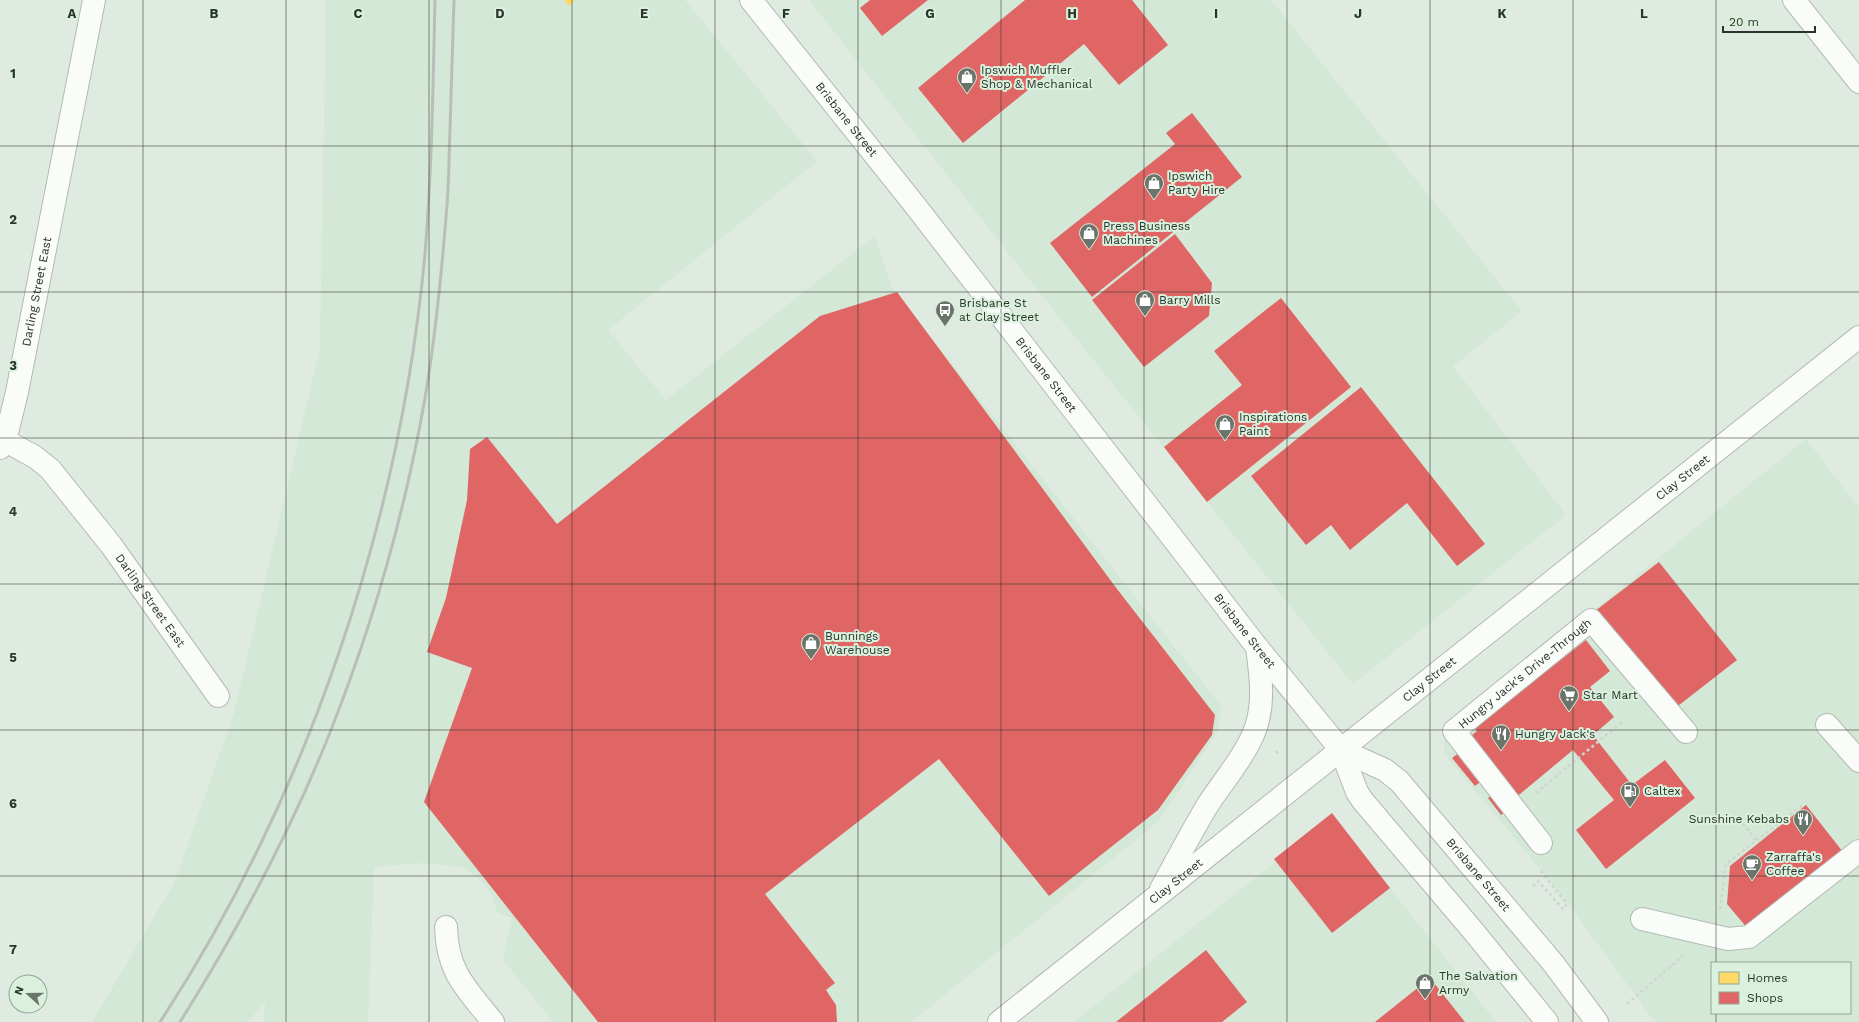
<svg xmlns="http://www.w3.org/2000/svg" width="1859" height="1022" font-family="'Work Sans',sans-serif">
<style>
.built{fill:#d3e8d6;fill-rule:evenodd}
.homes{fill:#ffd966}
.shops{fill:#e06666}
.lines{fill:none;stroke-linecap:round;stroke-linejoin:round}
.minor-casing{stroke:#b1bbb2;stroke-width:24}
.major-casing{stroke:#b1bbb2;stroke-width:24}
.path{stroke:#d1d5d2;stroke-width:2.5;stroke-dasharray:3 3;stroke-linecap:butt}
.minor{stroke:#fafcfa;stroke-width:22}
.major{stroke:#fafcfa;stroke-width:22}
.rail{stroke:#babebb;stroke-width:3}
.grid{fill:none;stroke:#2b342c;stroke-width:1;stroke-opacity:0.55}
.labels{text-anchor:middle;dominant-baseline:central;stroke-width:4;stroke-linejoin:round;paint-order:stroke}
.poi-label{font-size:12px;fill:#2b342c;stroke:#d9f1dd;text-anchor:start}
.street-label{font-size:12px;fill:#2b342c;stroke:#d9f1dd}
.grid-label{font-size:13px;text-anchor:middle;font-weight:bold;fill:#2b342c;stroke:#d9f1dd;stroke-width:4;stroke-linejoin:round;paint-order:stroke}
</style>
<rect width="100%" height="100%" fill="#dfebe0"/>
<g class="built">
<path d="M326,0H685L817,161L608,330L666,400L875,236L891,286L1221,706L1218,731L1159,821L911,1022H553L503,960L512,918L497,913L492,895L478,878L462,867L423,863L374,867L368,1022H264L265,1001L248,1022H92L174,883L234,714L320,348Z"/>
<path d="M809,0H1271L1522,311L1453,366L1566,515L1353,684L1062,321Z"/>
<path d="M1806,439L1859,508V1022H1655L1563,897L1444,753V731ZM1712,963H1850V1013H1712Z"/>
<path d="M1333,816L1496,1022H1074Z"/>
</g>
<path class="homes" d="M564,0H575L569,6Z"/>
<g class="shops">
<path d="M870,0H928L882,36L860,8Z"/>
<path d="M1025,0H1132L1168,45L1119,85L1084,44L963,143L918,88Z"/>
<path d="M1192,113L1242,177L1092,297L1050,243L1175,144L1166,133Z"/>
<path d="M1175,234L1212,283L1209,316L1144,367L1092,300Z"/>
<path d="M897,292L1117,589L1215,715L1212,735L1158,810L1049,896L939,759L765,894L835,983L826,990L836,1005L837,1022H598L424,802L472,668L427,652L446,598L467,500L470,449L487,437L557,524L820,316Z"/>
<path d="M1281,298L1351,387L1207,502L1164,447L1242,385L1214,351Z"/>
<path d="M1361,387L1485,544L1457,566L1407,503L1350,550L1331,525L1306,545L1251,476Z"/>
<path d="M1659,562L1737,660L1674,709L1595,611Z"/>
<path d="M1586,640L1610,671L1590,687L1614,717L1593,735L1632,785L1665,760L1695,798L1606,869L1576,830L1614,800L1573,750L1514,799L1517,802L1501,815L1488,798L1504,786L1493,772L1475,786L1452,758L1471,744L1467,739L1477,731L1466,718L1488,700L1497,710Z"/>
<path d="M1806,805L1843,852L1748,929L1727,904L1730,866Z"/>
<path d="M1332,813L1390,888L1332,933L1274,859Z"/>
<path d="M1206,950L1247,1002L1222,1022H1116Z"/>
<path d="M1430,978L1465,1022H1375Z"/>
</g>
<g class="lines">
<defs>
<g id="minor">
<path d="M1794,0L1859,82"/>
<path id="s1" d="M4,440L35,457L50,469L111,545L218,696"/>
<path id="s2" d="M0,448L8,429L17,392L94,0"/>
<path d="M1827,725L1859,761"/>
<path id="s3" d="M1541,843L1454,731L1591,620L1686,732"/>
<path d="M1161,889C1176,861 1191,833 1207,806C1223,781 1252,748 1258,720C1264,696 1260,671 1257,647"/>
<path d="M1642,919L1728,939L1749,937L1859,851"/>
<path d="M446,927C447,972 466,988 493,1022"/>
<path id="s4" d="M999,1022L1859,337"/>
</g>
<g id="major">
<path id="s5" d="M751,0L914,204L1257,647L1341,750L1357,792L1363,801L1474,932L1547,1022"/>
<path id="s6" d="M1341,750L1385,770L1399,781L1553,963L1597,1022"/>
</g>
</defs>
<use href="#minor" class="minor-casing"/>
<use href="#major" class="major-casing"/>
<g class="path">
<path d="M1276,751L1280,755"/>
<path d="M1536,793L1622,722"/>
<path d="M1739,819L1756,840"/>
<path d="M1533,886L1538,881L1563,909L1567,904L1540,870"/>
<path d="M1720,909L1726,864L1804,804"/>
<path d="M1627,1004L1683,956"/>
</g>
<use href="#minor" class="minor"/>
<use href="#major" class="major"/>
<g class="rail">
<path d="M160,1022C308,796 400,522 425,254C432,169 433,84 435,0"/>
<path d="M180,1022C237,931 289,835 329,735C372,627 405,512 425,398C436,334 442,269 447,205C449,180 449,155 450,129C451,86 453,43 454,0"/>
</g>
</g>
<path class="grid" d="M143,0V1022M286,0V1022M429,0V1022M572,0V1022M715,0V1022M858,0V1022M1001,0V1022M1144,0V1022M1287,0V1022M1430,0V1022M1573,0V1022M1716,0V963M0,146H1859M0,292H1859M0,438H1859M0,584H1859M0,730H1859M0,876H1859M1716,1013V1022"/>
<defs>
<symbol id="shop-pin" viewBox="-11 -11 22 30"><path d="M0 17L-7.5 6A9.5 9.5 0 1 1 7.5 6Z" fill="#6a746b" stroke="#d9f1dd"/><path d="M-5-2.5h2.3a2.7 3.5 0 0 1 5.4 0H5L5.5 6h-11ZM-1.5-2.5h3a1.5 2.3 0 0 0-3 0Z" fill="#fff"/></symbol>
<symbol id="bus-pin" viewBox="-11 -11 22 30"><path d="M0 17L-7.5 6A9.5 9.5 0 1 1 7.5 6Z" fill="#6a746b" stroke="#d9f1dd"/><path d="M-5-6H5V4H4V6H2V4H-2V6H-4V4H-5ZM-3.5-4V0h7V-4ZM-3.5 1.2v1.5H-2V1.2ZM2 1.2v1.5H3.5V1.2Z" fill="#fff"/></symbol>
<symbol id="supermarket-pin" viewBox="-11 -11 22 30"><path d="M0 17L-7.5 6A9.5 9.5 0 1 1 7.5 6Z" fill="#6a746b" stroke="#d9f1dd"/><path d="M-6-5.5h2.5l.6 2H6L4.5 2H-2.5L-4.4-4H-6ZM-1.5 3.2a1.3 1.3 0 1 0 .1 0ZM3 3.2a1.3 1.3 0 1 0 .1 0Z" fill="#fff"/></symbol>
<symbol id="restaurant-pin" viewBox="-11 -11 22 30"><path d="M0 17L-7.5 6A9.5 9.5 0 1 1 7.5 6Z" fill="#6a746b" stroke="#d9f1dd"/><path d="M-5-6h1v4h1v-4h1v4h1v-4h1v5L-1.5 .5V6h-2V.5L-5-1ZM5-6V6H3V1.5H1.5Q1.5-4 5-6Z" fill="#fff"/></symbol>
<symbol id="fuel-pin" viewBox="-11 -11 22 30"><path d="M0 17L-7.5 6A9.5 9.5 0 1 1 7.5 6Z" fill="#6a746b" stroke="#d9f1dd"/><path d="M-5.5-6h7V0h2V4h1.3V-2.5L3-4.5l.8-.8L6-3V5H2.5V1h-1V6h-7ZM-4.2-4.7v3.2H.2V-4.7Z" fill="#fff"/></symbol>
<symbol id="cafe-pin" viewBox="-11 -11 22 30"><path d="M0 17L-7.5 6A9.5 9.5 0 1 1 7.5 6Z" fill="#6a746b" stroke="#d9f1dd"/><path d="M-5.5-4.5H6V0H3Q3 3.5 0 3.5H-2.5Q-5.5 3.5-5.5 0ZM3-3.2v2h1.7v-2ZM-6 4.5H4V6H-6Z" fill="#fff"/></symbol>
</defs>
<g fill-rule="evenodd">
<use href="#shop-pin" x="956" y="66" width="22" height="30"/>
<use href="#shop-pin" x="1143" y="172" width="22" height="30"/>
<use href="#shop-pin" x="1078" y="222" width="22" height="30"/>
<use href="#shop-pin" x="1134" y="289" width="22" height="30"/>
<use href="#bus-pin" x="934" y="299" width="22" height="30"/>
<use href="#shop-pin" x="1214" y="413" width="22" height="30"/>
<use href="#shop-pin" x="800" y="632" width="22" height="30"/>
<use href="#supermarket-pin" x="1558" y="684" width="22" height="30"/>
<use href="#restaurant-pin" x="1490" y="723" width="22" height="30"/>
<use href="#fuel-pin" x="1619" y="780" width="22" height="30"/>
<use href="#restaurant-pin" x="1792" y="808" width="22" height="30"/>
<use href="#cafe-pin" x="1741" y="853" width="22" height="30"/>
<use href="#shop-pin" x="1414" y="972" width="22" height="30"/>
</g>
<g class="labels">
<g class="poi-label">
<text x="981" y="70">Ipswich Muffler<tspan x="981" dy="14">Shop &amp; Mechanical</tspan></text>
<text x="1168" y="176">Ipswich<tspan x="1168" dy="14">Party Hire</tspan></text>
<text x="1103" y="226">Press Business<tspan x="1103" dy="14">Machines</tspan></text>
<text x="1159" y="300">Barry Mills</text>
<text x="959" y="303">Brisbane St<tspan x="959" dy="14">at Clay Street</tspan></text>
<text x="1239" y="417">Inspirations<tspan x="1239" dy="14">Paint</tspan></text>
<text x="825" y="636">Bunnings<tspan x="825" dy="14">Warehouse</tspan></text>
<text x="1583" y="695">Star Mart</text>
<text x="1515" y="734">Hungry Jack's</text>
<text x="1644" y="791">Caltex</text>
<text x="1789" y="819" text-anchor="end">Sunshine Kebabs</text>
<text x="1766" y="857">Zarraffa's<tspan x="1766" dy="14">Coffee</tspan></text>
<text x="1439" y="976">The Salvation<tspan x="1439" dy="14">Army</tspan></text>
</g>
<g class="street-label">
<text stroke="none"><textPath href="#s5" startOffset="153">Brisbane Street</textPath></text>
<text stroke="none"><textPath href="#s2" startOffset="161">Darling Street East</textPath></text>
<text stroke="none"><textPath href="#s5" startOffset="477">Brisbane Street</textPath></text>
<text stroke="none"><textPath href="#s4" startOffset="874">Clay Street</textPath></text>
<text stroke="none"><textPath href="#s1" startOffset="220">Darling Street East</textPath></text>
<text stroke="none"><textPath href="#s5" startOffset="801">Brisbane Street</textPath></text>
<text stroke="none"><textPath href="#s3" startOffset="233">Hungry Jack's Drive-Through</textPath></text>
<text stroke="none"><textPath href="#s4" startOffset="550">Clay Street</textPath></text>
<text stroke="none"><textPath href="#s6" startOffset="189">Brisbane Street</textPath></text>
<text stroke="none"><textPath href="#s4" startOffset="226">Clay Street</textPath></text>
</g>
</g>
<g class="grid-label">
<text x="72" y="18">A</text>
<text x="214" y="18">B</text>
<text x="358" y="18">C</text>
<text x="500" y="18">D</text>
<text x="644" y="18">E</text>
<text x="786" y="18">F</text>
<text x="930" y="18">G</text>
<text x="1072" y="18">H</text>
<text x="1216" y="18">I</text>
<text x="1358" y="18">J</text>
<text x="1502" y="18">K</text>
<text x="1644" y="18">L</text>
<text x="13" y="78">1</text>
<text x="13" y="224">2</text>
<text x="13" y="370">3</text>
<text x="13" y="516">4</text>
<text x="13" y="662">5</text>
<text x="13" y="808">6</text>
<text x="13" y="954">7</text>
</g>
<rect x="1711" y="962" width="140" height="52" fill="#d9f1dd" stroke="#93a596"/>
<rect x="1719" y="972" width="20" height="12" fill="#ffd966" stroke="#93a596"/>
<text x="1747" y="982" font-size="12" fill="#2b342c">Homes</text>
<rect x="1719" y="992" width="20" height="12" fill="#e06666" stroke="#93a596"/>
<text x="1747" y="1002" font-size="12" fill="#2b342c">Shops</text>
<g transform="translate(28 994) rotate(291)"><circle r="19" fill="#d9f1dd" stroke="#93a596"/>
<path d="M0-3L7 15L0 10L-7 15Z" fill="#6a746b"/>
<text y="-6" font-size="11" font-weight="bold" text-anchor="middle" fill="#2b342c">N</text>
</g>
<path d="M1723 26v6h92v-6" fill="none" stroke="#2b342c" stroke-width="2"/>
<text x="1729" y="26" font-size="12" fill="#2b342c" stroke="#d9f1dd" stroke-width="3" paint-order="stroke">20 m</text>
</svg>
